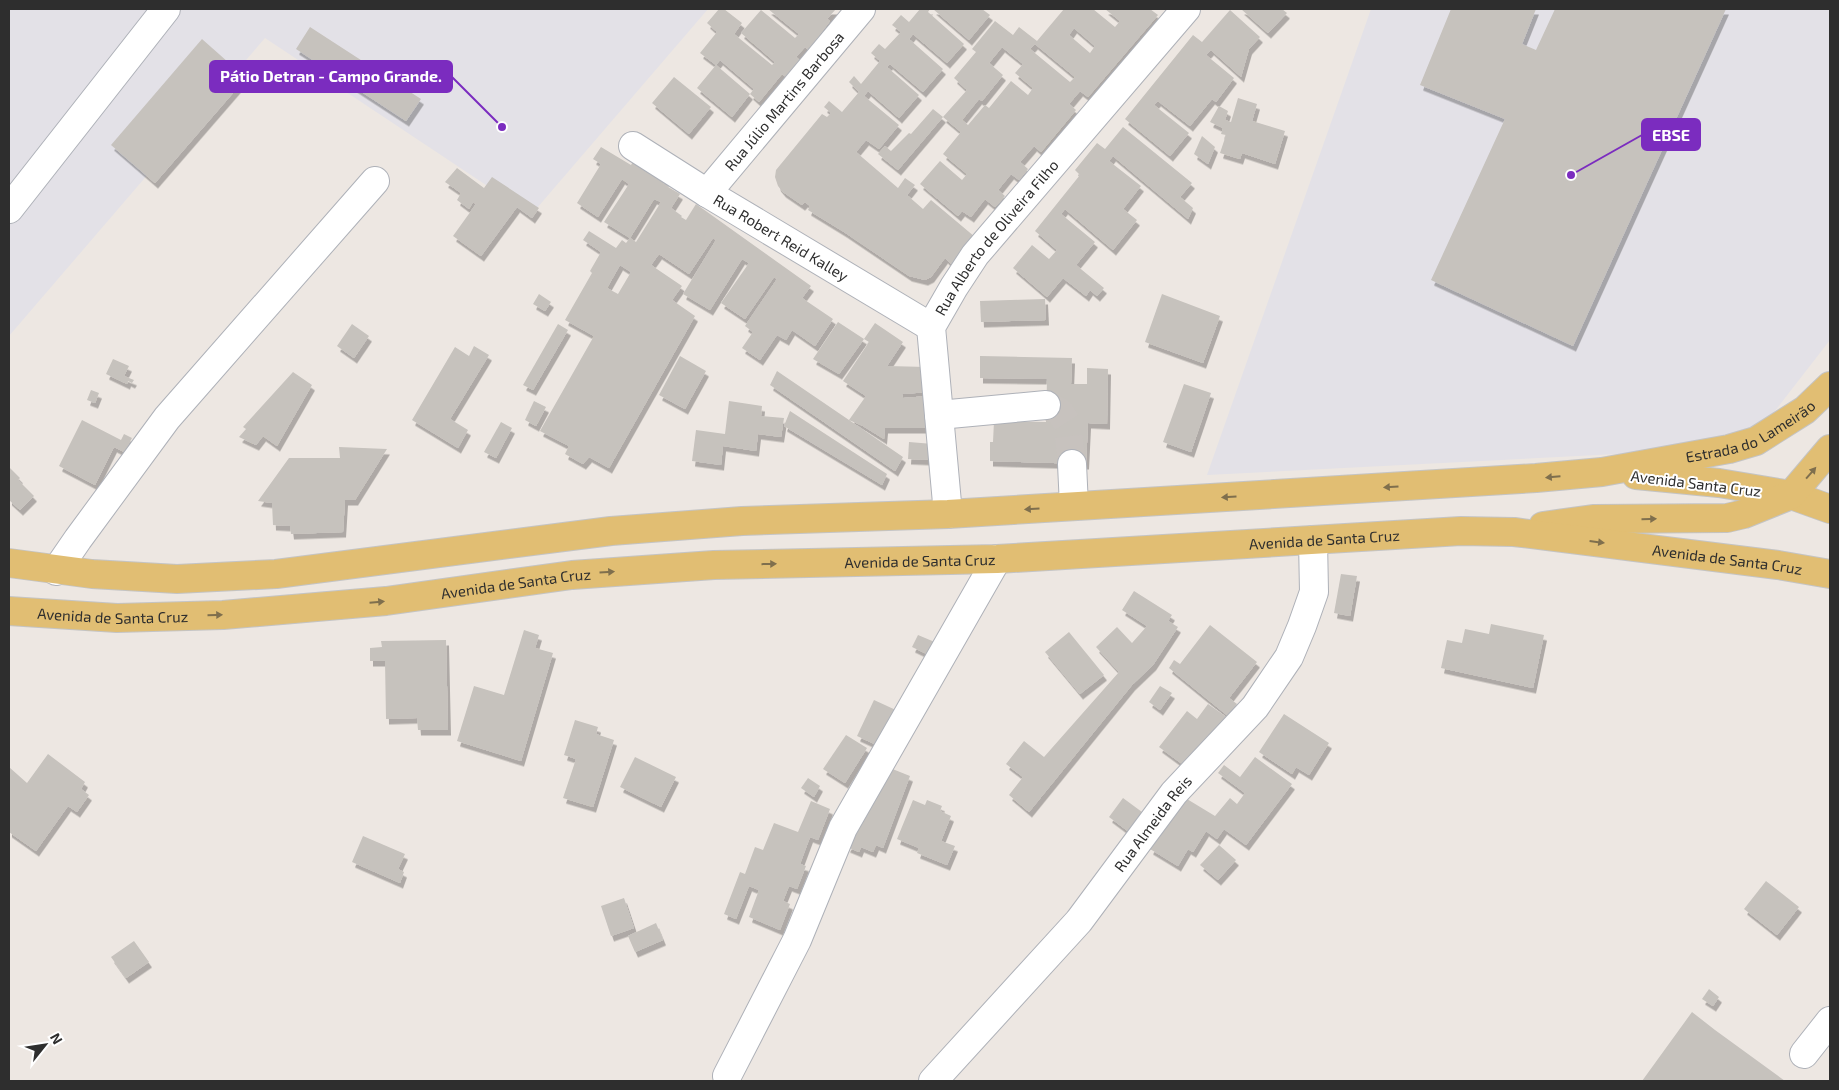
<svg xmlns="http://www.w3.org/2000/svg" width="1839" height="1090" font-family="'Exo 2',sans-serif">
<style>
.industrial{fill:#e3e1e7}
.building{fill:#c6c2bd;fill-rule:evenodd;filter:url(#shadow)}
.lines{fill:none;stroke-linecap:round;stroke-linejoin:round}
.minor-tunnel{stroke:#c7c2be;stroke-width:28;stroke-dasharray:28 14;stroke-linecap:butt}
.minor-casing{stroke:#aeb1b8;stroke-width:30}
.major-casing{stroke:#c4c4c4;stroke-width:30}
.minor{stroke:#fff;stroke-width:28}
.major{stroke:#e1be73;stroke-width:28}
.oneway{fill:#7f6f4d}
.labels{text-anchor:middle;dominant-baseline:central;stroke-width:4;stroke-linejoin:round;paint-order:stroke}
.street-label{font-size:15px;fill:#2e2e2e;stroke:#fff}
.leader{fill:none;stroke:#7b2cbf;stroke-width:2}
.callout-dot{fill:#7b2cbf;stroke:#fff;stroke-width:2}
.callout{fill:#7b2cbf;stroke:#7b2cbf;stroke-width:2}
.callout-label{font-size:16px;text-anchor:middle;font-weight:bold;fill:#fff}
</style>
<defs>
<filter id="shadow"><feDropShadow dx="3" dy="5.5" stdDeviation="0" flood-color="#0004"/></filter>
</defs>
<rect width="100%" height="100%" fill="#ede7e2"/>
<g class="industrial">
<path d="M9,9H708L531,215L265,38L9,336Z"/>
<path d="M1371,9H1830V340L1764,425L1676,451L1207,475Z"/>
</g>
<g class="building">
<path d="M719,9H724L742,23L734,34L772,65L775,62L741,33L761,10L795,38L799,34L768,9H836L827,19L830,21L808,50L805,47L796,57L803,63L790,80L782,74L759,102L750,94L732,117L697,88L716,65L700,53L717,32L707,23ZM720,60L754,89L750,94L716,65Z"/>
<path d="M920,9H930L928,12L964,44L947,63L913,34L909,39L943,69L923,92L890,64L887,67L919,95L899,118L868,91L864,96L899,125L879,149L866,140L856,152L898,188L905,178L915,185L907,195L923,209L931,200L975,237L952,265L945,258L931,277L925,280L909,276L844,232L808,210L810,206L805,202L802,205L783,192L778,186L775,177L776,170L822,114L827,117L831,113L824,107L829,101L842,112L859,92L849,82L854,76L861,84L880,61L871,53L879,44L885,49L901,32L892,25L901,15L909,22Z"/>
<path d="M933,9H982L990,15L969,40Z"/>
<path d="M1064,9H1093L1115,27L1120,21L1105,9H1150L1158,15L1088,97L1080,91L1069,104L1076,110L1041,152L1034,146L1020,162L1028,169L1019,180L1011,174L998,190L1005,196L995,207L985,199L971,217L962,211L958,216L920,184L940,161L962,180L967,174L943,154L961,132L943,117L967,90L954,78L976,52L972,49L995,21L1013,35L1019,27L1037,41ZM1074,28L1095,46L1090,53L1069,35ZM1035,44L1075,77L1070,82L1030,49ZM1002,47L1023,64L1015,73L1033,88L1028,95L1011,81L989,108L985,105L968,125L962,120L979,99L982,101L1003,75L989,63Z"/>
<path d="M1241,9H1282L1287,13L1268,33Z"/>
<path d="M1451,9H1536L1522,44L1536,50L1555,9H1726L1573,346L1431,280L1505,119L1420,85Z"/>
<path d="M1230,10L1260,37L1249,49L1241,77L1211,50L1206,55L1234,78L1216,102L1212,99L1190,126L1158,101L1154,105L1189,133L1170,156L1125,119L1193,35L1202,42Z"/>
<path d="M310,27L421,99L406,121L296,49Z"/>
<path d="M202,39L246,78L155,183L111,145Z"/>
<path d="M674,77L711,107L689,134L652,103Z"/>
<path d="M1238,98L1257,104L1252,121L1285,131L1275,164L1242,153L1240,159L1220,153L1226,135L1221,134L1223,128L1210,122L1219,106L1228,111L1225,120L1231,122Z"/>
<path d="M933,109L943,117L898,170L878,154L885,146L891,151L909,133L911,134Z"/>
<path d="M1123,127L1192,183L1180,197L1193,208L1188,219L1113,156L1109,161L1141,186L1123,209L1137,220L1113,250L1065,209L1061,214L1095,242L1076,265L1104,288L1097,296L1090,290L1086,296L1063,278L1047,297L1013,268L1032,245L1049,259L1057,250L1035,231L1080,175L1075,170L1097,143L1105,149Z"/>
<path d="M1202,136L1215,147L1208,164L1194,154Z"/>
<path d="M601,147L631,165L634,160L666,181L663,184L680,194L671,208L682,216L681,217L686,220L696,204L811,286L802,298L833,319L815,346L792,330L786,340L777,335L760,360L742,348L753,332L745,326L777,279L774,277L745,319L721,303L749,263L742,259L710,310L683,294L716,240L713,238L689,274L659,254L651,265L682,286L672,300L695,316L609,468L589,457L583,464L565,454L569,446L540,431L594,336L565,320L592,273L590,271L601,252L583,240L589,231L616,248L622,240L626,243L630,238L636,242L661,202L654,199L630,238L604,222L629,184L622,179L598,217L577,203L601,164L593,159ZM620,265L631,272L618,294L607,288Z"/>
<path d="M457,168L484,188L492,177L539,208L532,218L517,207L481,256L453,236L476,204L473,202L469,209L457,200L461,193L445,182Z"/>
<path d="M539,294L551,302L545,311L533,304Z"/>
<path d="M1162,294L1220,316L1203,363L1145,342Z"/>
<path d="M1045,299L1046,320L981,322L980,301Z"/>
<path d="M838,322L864,339L839,374L813,359Z"/>
<path d="M875,323L903,342L887,366L927,367L929,392L902,394L903,398L928,396L931,428H885L884,439L863,426L849,420L903,457L895,471L770,385L777,371L849,420L866,396L843,381L869,342L864,339Z"/>
<path d="M352,324L369,336L354,358L337,346Z"/>
<path d="M558,324L568,330L533,390L523,385Z"/>
<path d="M474,346L489,355L450,419L468,430L458,448L412,420L455,347L469,356Z"/>
<path d="M680,356L706,371L685,409L659,395Z"/>
<path d="M980,356L1072,358L1071,384H1087V368L1108,369L1107,424L1088,423L1086,464L990,461V442H993L994,421L1046,422L1047,379L980,378Z"/>
<path d="M113,359L129,366L124,376L134,380L132,383L128,381L127,384L106,374Z"/>
<path d="M293,372L312,385L277,446L263,436L256,445L239,437L246,429L243,427Z"/>
<path d="M1184,384L1211,393L1191,452L1163,442Z"/>
<path d="M91,390L99,393L95,403L87,400Z"/>
<path d="M534,401L546,407L536,426L525,420Z"/>
<path d="M729,401L762,406L761,416L784,418L781,437L758,434L756,451L723,446L721,465L692,461L696,430L725,434Z"/>
<path d="M790,411L887,474L882,485L784,426Z"/>
<path d="M82,420L121,440L124,434L132,438L124,452L114,447L95,485L59,466Z"/>
<path d="M501,422L512,428L496,458L484,452Z"/>
<path d="M909,442L933,444L932,460L908,459Z"/>
<path d="M339,447L387,449L355,500H345L343,532L291,534L290,526L273,525L272,503L258,501L289,458H340Z"/>
<path d="M9,467L20,478L18,480L34,496L20,510L9,500Z"/>
<path d="M1341,574L1357,576L1350,616L1334,613Z"/>
<path d="M1134,591L1172,615L1168,621L1178,627L1153,665L1132,685L1029,812L1009,795L1023,777L1006,764L1024,741L1044,757L1119,672L1096,647L1117,627L1132,643L1147,626L1122,610Z"/>
<path d="M1491,624L1544,635L1533,688L1441,668L1447,640L1462,643L1465,629L1489,634Z"/>
<path d="M1210,625L1257,662L1229,698L1237,704L1228,716L1169,668L1174,660L1180,664Z"/>
<path d="M524,630L539,635L535,648L553,653L521,761L457,741L474,686L504,695Z"/>
<path d="M1069,632L1104,675L1080,694L1045,652Z"/>
<path d="M918,635L937,643L931,656L912,647Z"/>
<path d="M446,640L448,730H418L417,718L386,719L385,661H370V648L382,647L381,641Z"/>
<path d="M1160,686L1172,693L1160,710L1149,702Z"/>
<path d="M874,700L898,711L881,747L857,736Z"/>
<path d="M1208,704L1232,721L1193,772L1159,747L1187,711L1197,719Z"/>
<path d="M1284,714L1329,743L1309,775L1296,767L1292,774L1259,752Z"/>
<path d="M575,720L598,727L596,734L614,740L593,807L563,798L576,759L564,755Z"/>
<path d="M846,735L867,748L845,783L823,769Z"/>
<path d="M48,754L85,782L81,789L89,795L77,812L68,806L36,851L9,832V767L27,783Z"/>
<path d="M635,757L676,777L661,807L620,787Z"/>
<path d="M1255,757L1292,784L1246,845L1224,829L1217,839L1206,831L1193,852L1188,849L1178,866L1150,849L1182,796L1215,816L1230,798L1237,804L1245,793L1218,773L1224,765L1240,777Z"/>
<path d="M890,768L910,776L883,848L876,845L873,852L861,847L859,852L847,847Z"/>
<path d="M808,778L820,786L814,797L801,788Z"/>
<path d="M1123,798L1142,812L1129,832L1109,817Z"/>
<path d="M913,800L925,805L927,800L942,806L940,811L951,816L941,841L955,846L947,865L917,853L919,848L897,839Z"/>
<path d="M811,801L830,809L818,840L810,837L800,864L806,866L797,889L789,886L783,901L790,904L780,930L749,917L759,890L749,886L736,919L724,914L740,872L745,874L755,847L763,850L774,823L798,832Z"/>
<path d="M363,836L405,854L398,869L404,872L400,883L352,862Z"/>
<path d="M1219,845L1236,860L1218,880L1200,865Z"/>
<path d="M1766,881L1799,907L1777,935L1744,909Z"/>
<path d="M624,898L634,928L611,936L601,906Z"/>
<path d="M656,923L663,940L635,952L628,936Z"/>
<path d="M134,941L149,962L126,978L111,957Z"/>
<path d="M1709,989L1719,997L1713,1006L1702,999Z"/>
<path d="M1692,1012L1715,1030L1785,1081H1642Z"/>
</g>
<g class="lines">
<path class="minor-tunnel" d="M1046,405L1060,412L1067,423L1072,464"/>
<defs>
<g id="minor">
<path id="s1" d="M633,146L707,193L931,327"/>
<path id="s2" d="M707,193L861,9"/>
<path d="M9,209L166,9"/>
<path d="M939,415L1046,405"/>
<path d="M1072,464L1074,506"/>
<path id="s3" d="M948,514L931,327L954,287L975,255L1186,9"/>
<path d="M56,571L78,539L167,418L375,181"/>
<path d="M1804,1054L1830,1021"/>
<path d="M727,1076L797,940L843,828L997,559"/>
<path id="s4" d="M933,1081L1079,921L1174,793L1255,707L1289,657L1302,626L1314,592L1313,540"/>
</g>
<g id="major">
<path d="M1636,475L1719,483L1791,495L1830,509"/>
<path d="M1543,526L1593,519L1727,518L1744,514L1791,495L1830,449"/>
<path id="s5" d="M9,563L92,574L177,579L276,574L611,531L742,521L948,514L1536,478L1602,472L1729,449L1756,441L1805,410L1830,386"/>
<path id="s6" d="M9,611L117,618L223,615L386,601L572,575L714,565L997,559L1461,531L1514,532L1778,565L1830,574"/>
</g>
</defs>
<use href="#minor" class="minor-casing"/>
<use href="#major" class="major-casing"/>
<use href="#minor" class="minor"/>
<use href="#major" class="major"/>
</g>
<defs><path id="oneway-solid" d="M-6-.8H1V-3.2L6.5 0L1 3.2V.8H-6Z" transform="scale(1.25)"/></defs>
<g class="oneway">
<use href="#oneway-solid" transform="translate(1811 473) rotate(-49)"/>
<use href="#oneway-solid" transform="translate(1553 477) rotate(175)"/>
<use href="#oneway-solid" transform="translate(1391 487) rotate(176)"/>
<use href="#oneway-solid" transform="translate(1229 497) rotate(177)"/>
<use href="#oneway-solid" transform="translate(1032 509) rotate(177)"/>
<use href="#oneway-solid" transform="translate(1649 519) rotate(-1)"/>
<use href="#oneway-solid" transform="translate(1597 542) rotate(7)"/>
<use href="#oneway-solid" transform="translate(769 564) rotate(-1)"/>
<use href="#oneway-solid" transform="translate(607 572) rotate(-4)"/>
<use href="#oneway-solid" transform="translate(377 602) rotate(-5)"/>
<use href="#oneway-solid" transform="translate(215 615) rotate(-2)"/>
</g>
<g class="labels">
<g class="street-label">
<text stroke="none"><textPath href="#s2" startOffset="120">Rua Júlio Martins Barbosa</textPath></text>
<text stroke="none"><textPath href="#s1" startOffset="174">Rua Robert Reid Kalley</textPath></text>
<text stroke="none"><textPath href="#s3" startOffset="299">Rua Alberto de Oliveira Filho</textPath></text>
<text stroke="none"><textPath href="#s5" startOffset="1754">Estrada do Lameirão</textPath></text>
<text transform="translate(1696 483) rotate(7)">Avenida Santa Cruz</text>
<text stroke="none"><textPath href="#s6" startOffset="1319">Avenida de Santa Cruz</textPath></text>
<text stroke="none"><textPath href="#s6" startOffset="1724">Avenida de Santa Cruz</textPath></text>
<text stroke="none"><textPath href="#s6" startOffset="914">Avenida de Santa Cruz</textPath></text>
<text stroke="none"><textPath href="#s6" startOffset="509">Avenida de Santa Cruz</textPath></text>
<text stroke="none"><textPath href="#s6" startOffset="104">Avenida de Santa Cruz</textPath></text>
<text stroke="none"><textPath href="#s4" startOffset="339">Rua Almeida Reis</textPath></text>
</g>
</g>
<path class="leader" d="M502 127L452 77M1571 175L1642 135"/>
<g class="callout-dot">
<circle cx="502" cy="127" r="5"/>
<circle cx="1571" cy="175" r="5"/>
</g>
<g class="callout">
<rect x="210" y="61" width="242" height="31" rx="5"/>
<rect x="1642" y="119" width="58" height="31" rx="5"/>
</g>
<g class="callout-label">
<text x="331" y="82">Pátio Detran - Campo Grande.</text>
<text x="1671" y="141">EBSE</text>
</g>
<rect width="1839" height="1090" fill="none" stroke="#2e2e2e" stroke-width="20"/>
<g transform="translate(45 1045) rotate(60)" stroke="#ffffff" stroke-width="4" paint-order="stroke">
<path d="M0-4L9 19L0 12L-9 19Z" fill="#2e2e2e"/>
<text y="-8" font-size="14" font-weight="bold" text-anchor="middle" fill="#2e2e2e">N</text>
</g>
</svg>
